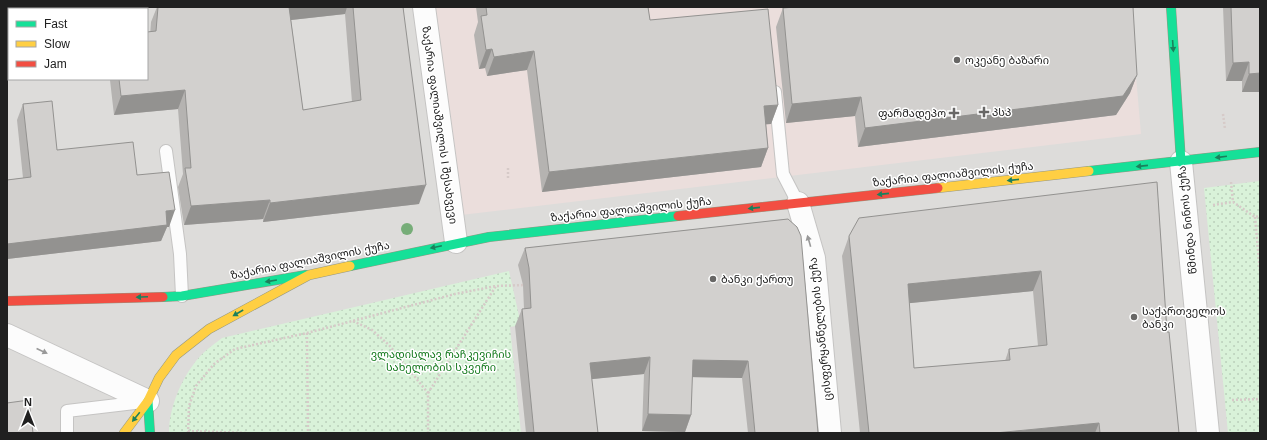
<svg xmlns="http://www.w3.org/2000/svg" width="1267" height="440" font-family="Arial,'Noto Sans Georgian',sans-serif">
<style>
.residential{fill:#dddcda;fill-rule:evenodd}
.commercial{fill:#ebdedc}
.park{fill:url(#park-dots)}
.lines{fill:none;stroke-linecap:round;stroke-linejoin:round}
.lane-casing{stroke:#c5c4c3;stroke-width:14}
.street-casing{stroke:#c5c4c3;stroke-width:24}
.fast-casing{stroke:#959782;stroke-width:10}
.slow-casing{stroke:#959782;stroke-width:10}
.jam-casing{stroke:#959782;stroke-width:10}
.path{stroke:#d6cac8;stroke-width:2.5;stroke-dasharray:2 2;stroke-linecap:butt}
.lane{stroke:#fcfcfc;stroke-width:12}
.street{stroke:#fcfcfc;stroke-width:22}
.fast{stroke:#16e098;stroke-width:9}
.slow{stroke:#ffcf43;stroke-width:9}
.jam{stroke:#f24e42;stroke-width:9}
.tree{fill:#76ad78}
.wall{fill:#b5b3b1;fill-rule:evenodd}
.shaded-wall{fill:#939290}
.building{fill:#d2d0ce;stroke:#939290;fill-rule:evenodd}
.oneway{fill:#1b805c}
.oneway2{fill:#999}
.poi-dot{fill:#686766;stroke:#fff;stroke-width:1.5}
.labels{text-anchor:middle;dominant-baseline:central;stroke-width:3;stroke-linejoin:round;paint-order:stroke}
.poi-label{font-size:11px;fill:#202020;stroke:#fff;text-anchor:start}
.street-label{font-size:11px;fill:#202020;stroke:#fff}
.park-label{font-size:11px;fill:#13791c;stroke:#fff}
</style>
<defs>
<pattern id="park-dots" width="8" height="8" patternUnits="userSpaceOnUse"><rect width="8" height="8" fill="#d9f2d9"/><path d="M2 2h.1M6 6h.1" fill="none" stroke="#bacfba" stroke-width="1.8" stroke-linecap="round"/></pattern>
</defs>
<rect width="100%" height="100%" fill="#eeece9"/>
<path class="residential" d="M7,7H1260V433H7ZM9,9H147V79H9Z"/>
<path class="commercial" d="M432,7H1130L1141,134L461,215Z"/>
<g class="park">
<path d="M1260,181V433H1228L1204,188Z"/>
<path d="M509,271L521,325L510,327L521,433H169C169,408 181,380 196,361C203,352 213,345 222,338Z"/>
</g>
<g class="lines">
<defs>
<g id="lane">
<path d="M775,92L783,174L798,203"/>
<path d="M166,151L180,254L182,296"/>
<path d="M67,433V411L143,402"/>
</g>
<g id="street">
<path d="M424,7L456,242"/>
<path d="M1181,162L1208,433"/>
<path d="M798,203L814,258L830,433"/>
<path d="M7,335L148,401"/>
</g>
<g id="fast">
<path d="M1171,7L1181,162"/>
<path d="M1089,171L1260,152"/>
<path d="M350,266L489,237L678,216"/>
<path d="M163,297L182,296L306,275"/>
<path d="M148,401L150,433"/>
</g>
<g id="slow">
<path d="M938,188L1089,171"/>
<path d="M124,433L148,401L159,378L176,355L209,329L309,275L350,266"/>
</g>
<g id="jam">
<path d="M678,216L938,188"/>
<path d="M7,301L163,297"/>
</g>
</defs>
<use href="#lane" class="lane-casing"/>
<use href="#street" class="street-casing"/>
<use href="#fast" class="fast-casing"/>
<use href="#slow" class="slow-casing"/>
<use href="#jam" class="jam-casing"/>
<g class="path">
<path d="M1223,114L1225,129"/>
<path d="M508,168V180"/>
<path d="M1231,182L1233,202"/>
<path d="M1213,205L1233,202L1255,217L1260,216"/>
<path d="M1255,217L1260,272"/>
<path d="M353,321L372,330L389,345L428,393V433"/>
<path d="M307,333L308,433"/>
<path d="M428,393L496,286"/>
<path d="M1232,400L1260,399"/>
<path d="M188,431L247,433"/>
<path d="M188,433L189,406L196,386L214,364L235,349L307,333L455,294L496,286L525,285"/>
</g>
<use href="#lane" class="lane"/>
<use href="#street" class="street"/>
<use href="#fast" class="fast"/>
<use href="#slow" class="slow"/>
<use href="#jam" class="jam"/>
</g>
<circle class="tree" cx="407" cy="229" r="6"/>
<g class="wall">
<path d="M157,7H403L419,204L263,222V219L184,225L178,187L183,174L178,109L114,115L110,80V79H147L151,22ZM345,14L352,102L303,110L291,20Z"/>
<path d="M476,7H648L650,20L778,105L771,124H766L768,148L761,167L542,192L527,70L487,76L485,68L479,69L474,35L478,22Z"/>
<path d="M1223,7H1260V92H1242V81H1226Z"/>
<path d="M783,8L1137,75L1130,93L1116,115L858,147L855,116L786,123L776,27Z"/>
<path d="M23,104L57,150L137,175L169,227H167L161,241L7,259V180L23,178L17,120Z"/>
<path d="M1157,182L1167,332L1179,433H860L842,256L849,236ZM1033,291L1038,346L1009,349L1005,361L914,368L909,303Z"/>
<path d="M788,219L818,433H748L742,378L692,377L691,415L685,432L642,431L644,374L591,379L598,433H526L515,326L522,309H524L523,285L518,265L525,248Z"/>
</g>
<g class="shaded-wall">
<path d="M287,7H347L345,14L282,21Z"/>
<path d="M492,49L485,68L479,69L486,50Z"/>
<path d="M534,51L527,70L487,76L494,57Z"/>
<path d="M1249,62L1242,81H1226L1233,63Z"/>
<path d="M1260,73V92H1242L1249,74Z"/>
<path d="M1137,75L1130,93L1116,115L858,147L865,128Z"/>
<path d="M185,90L178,109L114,115L121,96Z"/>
<path d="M861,97L855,116L786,123L792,104Z"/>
<path d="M778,105L771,124L757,125L764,106Z"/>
<path d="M768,148L761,167L542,192L549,172Z"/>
<path d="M426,185L419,204L263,222L270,203Z"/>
<path d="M270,200L263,219L184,225L191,206Z"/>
<path d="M175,210L169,227H167L161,241L7,259V244L166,211Z"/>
<path d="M1041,271L1033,291L901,304L908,284Z"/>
<path d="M650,357L644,374L583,380L590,363Z"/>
<path d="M693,360L748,361L742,378L687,377Z"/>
<path d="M648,414L691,415L685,432L642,431Z"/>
<path d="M1099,423L1095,433H995Z"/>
</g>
<g class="building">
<path d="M158,7H289L303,110L361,100L353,7H403L426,185L270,203V200L191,206L185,168H191L185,90L121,96L119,79H147V32L156,31Z"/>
<path d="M486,7H648L650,20L768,9L778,105L764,106L768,148L549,172L534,51L494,57L492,49L486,50L481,16L487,15Z"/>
<path d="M795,7H1133L1137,75L1123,96L865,128L861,97L792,104L783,8Z"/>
<path d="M1231,7H1260V73L1249,74V62L1233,63Z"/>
<path d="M52,101L57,150L133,142L137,175L169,172L175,210L166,211L167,225L7,244V180L31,177L23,104Z"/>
<path d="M1157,182L1167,332H1169L1179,433H1100L1099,423L995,433H869L849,236L859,218ZM1041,271L1047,345L1009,349L1010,360L914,368L908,284Z"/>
<path d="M788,219L797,227L801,236L818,433H755L748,361L693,360L691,415L648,414L650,357L590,363L598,433H534L522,309L531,308L529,268L525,248Z"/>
<path d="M29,400L33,433H7V403Z"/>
</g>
<defs><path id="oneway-solid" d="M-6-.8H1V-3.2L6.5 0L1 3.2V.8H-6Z"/></defs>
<g class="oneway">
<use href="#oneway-solid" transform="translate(1173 46) rotate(86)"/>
<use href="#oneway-solid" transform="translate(1221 157) rotate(173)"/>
<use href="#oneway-solid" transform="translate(1142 166) rotate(174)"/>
<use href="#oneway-solid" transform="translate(1013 180) rotate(174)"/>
<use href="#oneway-solid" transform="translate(883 194) rotate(174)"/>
<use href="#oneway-solid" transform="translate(754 208) rotate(174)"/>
<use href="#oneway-solid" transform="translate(436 247) rotate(168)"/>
<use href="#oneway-solid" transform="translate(271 281) rotate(171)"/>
<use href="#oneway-solid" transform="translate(142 297) rotate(178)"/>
<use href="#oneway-solid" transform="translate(238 313) rotate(150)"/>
<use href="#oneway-solid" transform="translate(136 417) rotate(129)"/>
</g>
<g class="oneway2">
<use href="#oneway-solid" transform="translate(809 241) rotate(-106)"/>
<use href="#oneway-solid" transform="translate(42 351) rotate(25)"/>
</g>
<g class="poi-dot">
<circle cx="957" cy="60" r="4"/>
<path d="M982 106h4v4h4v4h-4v4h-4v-4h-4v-4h4z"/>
<path d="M952 107h4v4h4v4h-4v4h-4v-4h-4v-4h4z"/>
<circle cx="713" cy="279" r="4"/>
<circle cx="1134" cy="317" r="4"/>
</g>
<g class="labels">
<g class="poi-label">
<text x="965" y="60">ოკეანე ბაზარი</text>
<text x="992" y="112">პსპ</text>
<text x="946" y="113" text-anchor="end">ფარმადეპო</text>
<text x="721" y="279">ბანკი ქართუ</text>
<text x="1142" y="311">საქართველოს<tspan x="1142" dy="13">ბანკი</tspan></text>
</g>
<g class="street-label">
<text transform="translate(440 125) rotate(82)">ზაქარია ფალიაშვილის I შესახვევი</text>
<text transform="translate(953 174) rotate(-6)">ზაქარია ფალიაშვილის ქუჩა</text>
<text transform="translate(631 209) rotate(-6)">ზაქარია ფალიაშვილის ქუჩა</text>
<text transform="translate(1187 220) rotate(-96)">წმინდა ნინოს ქუჩა</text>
<text transform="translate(310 260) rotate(-11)">ზაქარია ფალიაშვილის ქუჩა</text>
<text transform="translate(820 329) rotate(-96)">ცისფერყანწელების ქუჩა</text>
</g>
<g class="park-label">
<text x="441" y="354">ვლადისლავ რაჩკევიჩის<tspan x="441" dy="13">სახელობის სკვერი</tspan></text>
</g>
</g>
<rect width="1267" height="440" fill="none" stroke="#202020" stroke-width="16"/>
<rect x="8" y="8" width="140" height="72" fill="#ffffff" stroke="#a6a6a6"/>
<rect x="16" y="21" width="20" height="6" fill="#16e098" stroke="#a6a6a6"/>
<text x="44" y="28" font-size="12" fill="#202020">Fast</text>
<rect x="16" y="41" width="20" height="6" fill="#ffcf43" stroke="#a6a6a6"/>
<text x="44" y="48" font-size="12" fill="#202020">Slow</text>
<rect x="16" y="61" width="20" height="6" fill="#f24e42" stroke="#a6a6a6"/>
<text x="44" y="68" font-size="12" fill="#202020">Jam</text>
<g transform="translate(28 412)" stroke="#ffffff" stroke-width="3" paint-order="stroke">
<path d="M0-3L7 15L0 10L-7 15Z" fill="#202020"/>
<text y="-6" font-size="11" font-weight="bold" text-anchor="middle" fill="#202020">N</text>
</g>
</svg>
